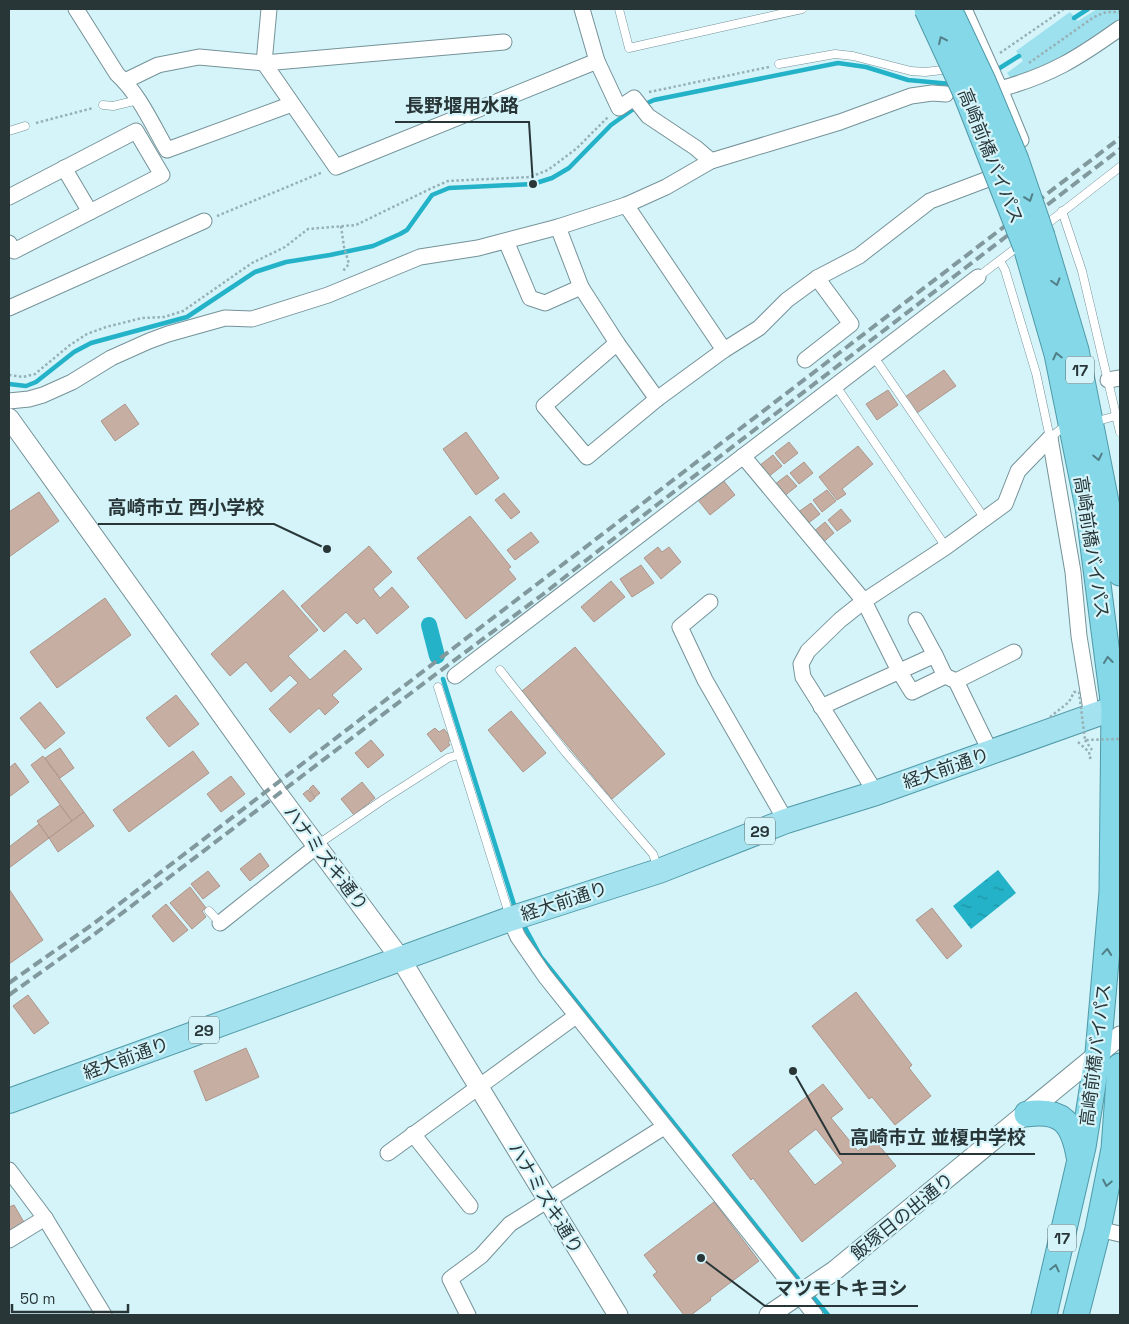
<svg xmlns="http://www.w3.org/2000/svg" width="1129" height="1324" font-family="'Space Grotesk','Noto Sans JP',sans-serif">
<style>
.park{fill:#9de1ee}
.water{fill:url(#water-ripples)}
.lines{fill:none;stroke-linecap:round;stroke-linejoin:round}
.stream{stroke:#23b2c8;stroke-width:4.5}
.canal{stroke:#23b2c8;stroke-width:16}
.building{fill:#c7aea2;stroke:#ae958a;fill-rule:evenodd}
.service-casing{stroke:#759298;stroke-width:9}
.minor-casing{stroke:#759298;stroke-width:17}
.tertiary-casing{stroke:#759298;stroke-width:21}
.primary-casing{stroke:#5099a7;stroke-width:26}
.trunk-casing{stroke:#5099a7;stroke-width:27}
.path{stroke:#97b0b5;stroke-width:2.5;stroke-dasharray:2.5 2.5;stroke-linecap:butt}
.service{stroke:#fff;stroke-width:8}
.minor{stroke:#fff;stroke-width:15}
.tertiary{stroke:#fff;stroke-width:19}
.primary{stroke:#a3e2ee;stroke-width:24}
.trunk{stroke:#84d8e8;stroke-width:25}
.rail{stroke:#81989c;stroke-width:4;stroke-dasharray:10 5;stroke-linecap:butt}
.trunk-bridge-casing{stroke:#5099a7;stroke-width:27;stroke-linecap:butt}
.path-bridge{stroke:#97b0b5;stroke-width:2.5;stroke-dasharray:2.5 2.5;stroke-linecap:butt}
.trunk-bridge{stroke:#84d8e8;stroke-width:25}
.oneway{stroke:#527f87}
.labels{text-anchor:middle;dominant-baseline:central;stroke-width:4.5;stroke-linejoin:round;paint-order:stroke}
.shield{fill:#d4f4fa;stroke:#5c6f72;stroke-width:1}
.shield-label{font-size:16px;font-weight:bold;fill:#293638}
.street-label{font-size:18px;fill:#293638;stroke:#d4f4fa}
.leader{fill:none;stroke:#293638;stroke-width:2}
.callout-dot{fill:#293638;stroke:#d4f4fa;stroke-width:2}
.callout-label{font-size:19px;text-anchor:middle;font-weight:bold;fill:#293638;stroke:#d4f4fa;stroke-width:4.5;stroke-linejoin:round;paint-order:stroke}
</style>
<defs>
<pattern id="water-ripples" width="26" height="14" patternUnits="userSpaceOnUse" patternTransform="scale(1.25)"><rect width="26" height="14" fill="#23b2c8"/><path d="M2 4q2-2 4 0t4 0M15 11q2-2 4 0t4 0" fill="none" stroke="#1e92a3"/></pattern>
</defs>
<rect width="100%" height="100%" fill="#d4f4fa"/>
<path class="park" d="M1097,9H1120V21L1074,54L1013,81L1007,73L1023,61L1016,51L1070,12L1078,21Z"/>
<path class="water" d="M998,870L1016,893L971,929L953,906Z"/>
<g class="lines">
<g class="stream">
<path d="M1074,18L1088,9"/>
<path d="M995,71L1019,56"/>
<path d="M9,384L26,386L36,382L74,352L91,343L187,317L255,272L286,262L330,255L373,246L400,234L407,230L432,195L449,188L533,184L552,178L569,168L611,125L632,110L654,100L838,63L866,67L908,80L951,84"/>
<path d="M443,679L516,911"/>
<path d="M522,922L541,957L803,1285"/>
<path d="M810,1293L828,1315"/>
</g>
<path class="canal" d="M429,625L437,656"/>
</g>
<g class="building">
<path d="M944,370L956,386L917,413L905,397Z"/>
<path d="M888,390L898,405L877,420L866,404Z"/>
<path d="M125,404L139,424L115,441L101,421Z"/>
<path d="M466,432L499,478L476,495L443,449Z"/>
<path d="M789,442L798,453L784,464L775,453Z"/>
<path d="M858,446L873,464L842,489L846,494L837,500L819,477Z"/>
<path d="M773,455L782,466L768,477L759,466Z"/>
<path d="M804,462L813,473L799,484L790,473Z"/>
<path d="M787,475L797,486L783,497L774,485Z"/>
<path d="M723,480L735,495L710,515L698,500Z"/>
<path d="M827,490L836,501L822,512L813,500Z"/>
<path d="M39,492L59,521L9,557V512Z"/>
<path d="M504,493L520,512L511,519L495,500Z"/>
<path d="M811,503L820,514L806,525L797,513Z"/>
<path d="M841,509L851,521L837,531L828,520Z"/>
<path d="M470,516L511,567L508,569L516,579L466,619L417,558Z"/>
<path d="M825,522L834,533L821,544L812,533Z"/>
<path d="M531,532L539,542L515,560L507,550Z"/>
<path d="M369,546L392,572L373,589L380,598L392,587L409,607L377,634L364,618L357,624L346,612L324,632L301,606Z"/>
<path d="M658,547L662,552L669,547L681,562L661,579L644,558Z"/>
<path d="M641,565L654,583L632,597L620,579Z"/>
<path d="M611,581L625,597L594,622L581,607Z"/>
<path d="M283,590L318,630L288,656L310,680L345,650L362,669L332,695L339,702L325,715L319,708L290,733L269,709L298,683L290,675L271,692L246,662L230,676L211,654Z"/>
<path d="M105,598L131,635L57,688L30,652Z"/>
<path d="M575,647L665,754L612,799L522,691Z"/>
<path d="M176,695L199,724L169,747L146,718Z"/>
<path d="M40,702L65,733L45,749L20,718Z"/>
<path d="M511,711L546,753L523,772L488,730Z"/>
<path d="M435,728L439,732L444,729L452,739L448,742L450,745L441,752L427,734Z"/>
<path d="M371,740L384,755L368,768L355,753Z"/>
<path d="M60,748L74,768L60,778L45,758Z"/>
<path d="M193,751L209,773L129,832L113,810Z"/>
<path d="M43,756L84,812L72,821L31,765Z"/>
<path d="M15,763L29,782L9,797V768Z"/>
<path d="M231,776L245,794L221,812L207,794Z"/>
<path d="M362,782L375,798L354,815L341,799Z"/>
<path d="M313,785L320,793L315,797L309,789Z"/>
<path d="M308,790L315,798L310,802L303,794Z"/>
<path d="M60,805L72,821L49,838L37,821Z"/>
<path d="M84,812L94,826L58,852L49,838Z"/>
<path d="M39,824L49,838L9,868V847Z"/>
<path d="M260,853L269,866L250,881L240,869Z"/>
<path d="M208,871L220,886L203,899L191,884Z"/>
<path d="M190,887L206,908L202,911L206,917L192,929L170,903Z"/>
<path d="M9,889L43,940L9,964Z"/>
<path d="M166,904L188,930L173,942L152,916Z"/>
<path d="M932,908L962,946L947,959L916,920Z"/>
<path d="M856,992L912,1065L909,1068L931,1096L895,1125L872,1097L869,1099L812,1026Z"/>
<path d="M28,995L49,1023L34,1034L13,1006Z"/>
<path d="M246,1048L259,1077L206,1101L194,1071Z"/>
<path d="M823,1084L843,1109L831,1118L858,1151L873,1138L896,1166L802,1242L753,1178L751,1180L732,1155ZM816,1129L843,1163L815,1185L788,1151Z"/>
<path d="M714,1202L759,1261L710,1298L711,1300L691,1315H684L653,1275L657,1272L644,1255Z"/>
<path d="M14,1205L25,1224L9,1233V1207Z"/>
</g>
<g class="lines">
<defs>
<g id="service">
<path d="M619,9L629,48L802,9"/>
<path d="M779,64L835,54L853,56L911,71L925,72L951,69"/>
<path d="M103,105L113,106L138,100"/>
<path d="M9,131L25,126"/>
<path d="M1062,211L1082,271L1120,432"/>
<path d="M1043,227L1120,167"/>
<path d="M1000,261L1005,270L1036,373L1050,438L1061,429"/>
<path d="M978,277L1020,245"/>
<path d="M874,357L985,519"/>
<path d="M836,386L946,547"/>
<path d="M1101,420L1116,416"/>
<path d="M500,670L566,753L653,854L658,869"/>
<path d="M438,687L510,917"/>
<path d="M317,845L384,799L448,758L458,755"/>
<path d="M209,911L220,923"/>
</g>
<g id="minor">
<path d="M76,9L117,74C139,94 152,124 167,150L292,104"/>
<path d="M269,9L264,63L336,167L597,61"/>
<path d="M582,9L597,61L619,108L634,98L648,116L696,148L711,161"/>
<path d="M964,9L1000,89C1051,75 1078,58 1120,28"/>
<path d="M125,81L158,65L199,57L264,63L504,42"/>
<path d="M1000,89L1021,140"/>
<path d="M64,168L90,212"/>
<path d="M9,197L136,131L162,175L14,251L9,243"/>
<path d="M626,205L724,350"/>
<path d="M558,227L581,287L617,343L657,399"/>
<path d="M506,241L530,298L545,303L581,287"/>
<path d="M9,308L204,221"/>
<path d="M617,343L544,406L587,457L657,399L724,350L759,328L787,300L817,278L859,256L930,201L1004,173"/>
<path d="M805,360L851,324L817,278"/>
<path d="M1108,380L1120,378"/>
<path d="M9,401L29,399L43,395L72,382L111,358L149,341L168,334L225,318L252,319L328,295L420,257L478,248L558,227L626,205L666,187L711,161L840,122L911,96L932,93L946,94"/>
<path d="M1050,438L1073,572L1079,636L1092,716"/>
<path d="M743,456L864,601L899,671L912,692L945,676L956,681L991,753"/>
<path d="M710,602L680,627L705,680L786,821"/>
<path d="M916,620L935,655"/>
<path d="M455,676L978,277"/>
<path d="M956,681L1014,652"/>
<path d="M821,707L935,655L945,676"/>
<path d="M876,793L803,677L801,664L808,651L840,620L864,601L946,547L1005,504L1018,471L1050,438"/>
<path d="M510,919L518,937L545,976L815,1315"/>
<path d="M220,923L317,846"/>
<path d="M413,1134L470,1206"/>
<path d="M388,1153L576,1016"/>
<path d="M9,1170L45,1218L104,1315"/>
<path d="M1098,1229L1120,1234"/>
<path d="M9,1240L45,1218"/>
<path d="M468,1315L450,1279L481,1256L510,1224L664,1127"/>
</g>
<g id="tertiary">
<path d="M9,418L279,795L400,958L618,1315"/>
<path d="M769,1315L834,1271L1120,1036"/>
</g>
<path id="primary" d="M9,1101L510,919L659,871L786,821L876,793L1120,706"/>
<g id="trunk">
<path d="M1042,236L1076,350L1120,573"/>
<path d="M1026,247L1057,354L1088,507L1114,708L1112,892L1098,1053L1083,1147L1044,1315"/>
<path d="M1027,1114C1062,1109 1073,1123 1079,1156"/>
<path d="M1076,1315L1098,1229L1114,1149L1120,1066"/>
</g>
</defs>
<use href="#service" class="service-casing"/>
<use href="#minor" class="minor-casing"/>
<use href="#tertiary" class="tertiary-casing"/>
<use href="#primary" class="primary-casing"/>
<use href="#trunk" class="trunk-casing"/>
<g class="path">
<path d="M1000,53L1064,9"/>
<path d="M1029,63L1094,17L1106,12H1120"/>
<path d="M649,92L769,67"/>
<path d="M36,123L93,108"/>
<path d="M217,216L323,172"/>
<path d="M341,226L344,247L349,264L342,272"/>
<path d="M9,375L23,377L35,374L70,345L87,334L106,327L142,318L164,317L183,311L252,263L285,247L308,229L356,225L432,188L448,181L530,177L548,170L576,149L608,117"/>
<path d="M1085,740L1092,750"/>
<path d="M1078,742L1089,752L1090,758L1093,756"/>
</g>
<use href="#service" class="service"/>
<use href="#minor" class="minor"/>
<use href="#tertiary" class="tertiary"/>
<use href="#primary" class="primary"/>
<use href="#trunk" class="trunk"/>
<g class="rail">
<path d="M9,983L93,924L1120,138"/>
<path d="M9,995L92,936L436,674L542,595L658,504L1120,149"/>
</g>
<defs>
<g id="trunk-bridge">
<path d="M927,9L964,89L1026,247"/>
<path d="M949,9L983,81L1016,160L1042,236"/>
</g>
</defs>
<use href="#trunk-bridge" class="trunk-bridge-casing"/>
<path class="path-bridge" d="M1050,717L1069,702L1074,692H1079L1085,740L1120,739"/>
<use href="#trunk-bridge" class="trunk-bridge"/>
</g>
<defs><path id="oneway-chevron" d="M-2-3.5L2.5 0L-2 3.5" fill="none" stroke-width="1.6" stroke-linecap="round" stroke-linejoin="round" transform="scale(1.25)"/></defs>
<g class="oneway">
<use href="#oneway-chevron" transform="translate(942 40) rotate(-115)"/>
<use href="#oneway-chevron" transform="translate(1029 198) rotate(71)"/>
<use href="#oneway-chevron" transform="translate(1056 282) rotate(74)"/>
<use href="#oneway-chevron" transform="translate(1057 356) rotate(-103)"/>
<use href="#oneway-chevron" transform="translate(1098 457) rotate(78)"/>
<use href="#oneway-chevron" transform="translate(1108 660) rotate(-97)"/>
<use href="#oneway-chevron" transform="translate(1107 952) rotate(-85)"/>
<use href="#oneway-chevron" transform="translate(1107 1183) rotate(101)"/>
<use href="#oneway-chevron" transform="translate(1055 1268) rotate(-77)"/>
</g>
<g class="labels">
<g class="shield">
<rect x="1066" y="356.5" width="28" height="27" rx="4"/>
<rect x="745" y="817.5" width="30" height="27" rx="4"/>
<rect x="189" y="1016.5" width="30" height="27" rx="4"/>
<rect x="1048" y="1224.5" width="28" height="27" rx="4"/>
</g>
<g class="shield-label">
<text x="1080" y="370">17</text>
<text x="760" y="831">29</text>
<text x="204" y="1030">29</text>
<text x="1062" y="1238">17</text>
</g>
<g class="street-label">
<text transform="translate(991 156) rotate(68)">高崎前橋バイパス</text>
<text transform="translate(1092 547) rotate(81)">高崎前橋バイパス</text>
<text transform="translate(946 768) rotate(-19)">経大前通り</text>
<text transform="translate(326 858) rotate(53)">ハナミズキ通り</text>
<text transform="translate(564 901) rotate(-18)">経大前通り</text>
<text transform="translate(1095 1055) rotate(-83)">高崎前橋バイパス</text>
<text transform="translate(126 1058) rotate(-20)">経大前通り</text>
<text transform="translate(546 1198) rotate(59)">ハナミズキ通り</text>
<text transform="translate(902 1216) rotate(-39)">飯塚日の出通り</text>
</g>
</g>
<path class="leader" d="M533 184L529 122H395M327 549L274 524H98M793 1071L840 1154H1035M701 1258L765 1306H918"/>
<g class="callout-dot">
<circle cx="533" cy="184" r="5"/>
<circle cx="327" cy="549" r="5"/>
<circle cx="793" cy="1071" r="5"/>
<circle cx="701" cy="1258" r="5"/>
</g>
<g class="callout-label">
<text x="462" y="112">長野堰用水路</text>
<text x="186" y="514">高崎市立 西小学校</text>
<text x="938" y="1144">高崎市立 並榎中学校</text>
<text x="841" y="1295">マツモトキヨシ</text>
</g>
<rect width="1129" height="1324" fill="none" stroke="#293638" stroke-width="20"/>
<path d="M12 1304v8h116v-8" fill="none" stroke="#293638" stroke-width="2.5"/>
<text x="20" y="1304" font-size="15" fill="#293638" stroke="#d4f4fa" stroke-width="4" paint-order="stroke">50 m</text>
</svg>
